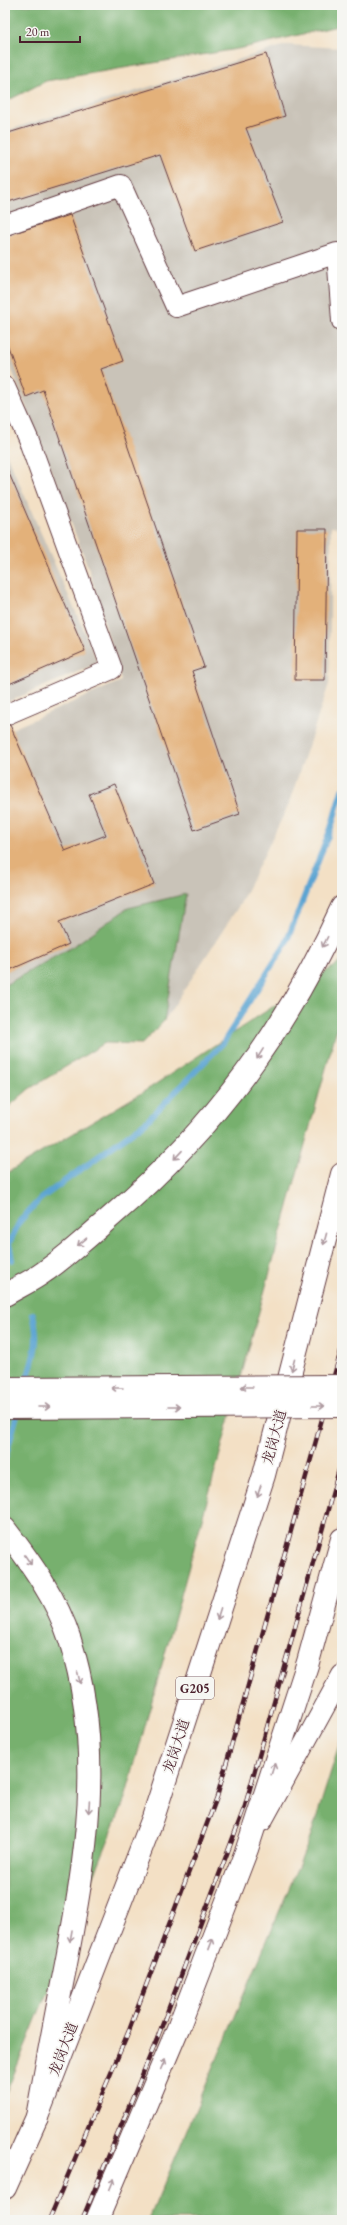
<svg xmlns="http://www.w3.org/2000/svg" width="347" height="2225" font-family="'EB Garamond','Noto Serif SC',serif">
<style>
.industrial{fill:#c9c3b8}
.forest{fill:#77b06e;stroke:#60684c}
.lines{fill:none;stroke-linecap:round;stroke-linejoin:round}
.stream{stroke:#5ca4d2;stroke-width:6}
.building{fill:#e3b17a}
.minor-casing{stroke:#633c42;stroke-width:22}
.trunk-casing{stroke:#633c42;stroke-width:24}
.motorway-casing{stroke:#633c42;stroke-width:24}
.minor{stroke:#fff;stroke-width:20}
.trunk{stroke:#fff;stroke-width:22}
.motorway{stroke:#fff;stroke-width:22}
.rail-casing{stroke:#4a1f2b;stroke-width:4.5}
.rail{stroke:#f6f6f2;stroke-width:3;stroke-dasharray:9;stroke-linecap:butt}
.motorway-bridge-casing{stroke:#633c42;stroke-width:24;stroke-linecap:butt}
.motorway-bridge{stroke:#fff;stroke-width:22}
.oneway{stroke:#ae9aa0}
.labels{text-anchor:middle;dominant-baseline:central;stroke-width:3.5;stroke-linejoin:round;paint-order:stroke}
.shield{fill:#f6f6f2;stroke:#7e6067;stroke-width:1}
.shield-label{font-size:13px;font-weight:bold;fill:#4a1f2b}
.street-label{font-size:14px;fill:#4a1f2b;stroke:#f6f6f2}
</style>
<rect width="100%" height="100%" fill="#f6f6f2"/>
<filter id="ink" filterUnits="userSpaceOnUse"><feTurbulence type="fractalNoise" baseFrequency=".025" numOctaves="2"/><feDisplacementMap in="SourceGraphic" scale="8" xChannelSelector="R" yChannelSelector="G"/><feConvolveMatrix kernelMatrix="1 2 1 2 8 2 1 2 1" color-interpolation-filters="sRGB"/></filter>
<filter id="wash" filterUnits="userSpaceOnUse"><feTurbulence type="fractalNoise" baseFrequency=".012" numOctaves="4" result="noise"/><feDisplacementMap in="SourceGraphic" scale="16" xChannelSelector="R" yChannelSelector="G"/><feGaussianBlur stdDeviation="0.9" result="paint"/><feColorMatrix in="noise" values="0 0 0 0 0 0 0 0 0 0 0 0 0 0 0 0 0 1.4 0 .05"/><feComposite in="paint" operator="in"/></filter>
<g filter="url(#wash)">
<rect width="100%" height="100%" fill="#f3e0c5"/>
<g class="industrial">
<path d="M286,45L342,48V528L331,527L329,684L288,806L240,904L164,1021L186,894L128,908L72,947L5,985V732L121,681L90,572L5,352V131Z"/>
<path d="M5,451L98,663L5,703Z"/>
</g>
<g class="forest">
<path d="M5,5H342V25L243,48L46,81L5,102Z"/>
<path d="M186,894L164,1021L142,1044L105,1043L29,1089L5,1110V985L72,947L128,908Z"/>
<path d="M342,961V1010L125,1799L5,2096V1174L148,1089Z"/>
<path d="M342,1736V2220H149L309,1841Z"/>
</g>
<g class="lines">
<g class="stream">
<path d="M12,1260L9,1243L20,1221L40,1199L146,1122L223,1043L286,943L331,828L342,790"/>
<path d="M26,1383C34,1355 40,1343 33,1314"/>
<path d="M5,1458L18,1411"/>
</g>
</g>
<g id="blocks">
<g class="building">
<path d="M266,54L285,116L246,128L283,222L195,251L160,155L5,203V134Z"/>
<path d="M70,215L123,361L101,369L204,667L192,671L240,814L194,830L43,390L26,397L5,338V236Z"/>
<path d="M5,464L85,651L9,684L5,675Z"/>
<path d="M297,529H327L325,680H295Z"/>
<path d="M10,725L65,851L106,835L89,794L114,784L154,884L59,922L69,944L5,972V726Z"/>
</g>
</g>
</g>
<g filter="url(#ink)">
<use href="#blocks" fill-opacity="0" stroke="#633c42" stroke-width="1"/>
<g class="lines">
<defs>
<g id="minor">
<path d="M5,225L121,185L176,307L337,253L342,321"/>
<path d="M5,387L29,441L112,669L5,715"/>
<path d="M262,1821L342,1675"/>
</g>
<g id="trunk">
<path d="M5,2188L37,2117L153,1818L264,1475L342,1174"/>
<path d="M97,2220L179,2026L247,1849L308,1662L342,1539"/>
</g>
<g id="motorway">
<path d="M5,1295C18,1287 32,1281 44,1272C69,1255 91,1234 114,1214C215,1127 287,1029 342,907"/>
<path d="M5,1529C31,1563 57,1599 70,1640C105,1750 86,1859 65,1969C55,2018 46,2068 37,2117"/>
</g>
</defs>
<use href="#minor" class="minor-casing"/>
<use href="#trunk" class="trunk-casing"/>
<use href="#motorway" class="motorway-casing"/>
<use href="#minor" class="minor"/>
<use href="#trunk" class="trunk"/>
<use href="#motorway" class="motorway"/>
<defs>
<g id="rail">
<path d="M49,2220L130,2028L217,1797L342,1347"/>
<path d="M82,2220L157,2039L245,1806L342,1459"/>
</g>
</defs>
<use href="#rail" class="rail-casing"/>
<use href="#rail" class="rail"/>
<defs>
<g id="motorway-bridge">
<path d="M5,1388L342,1386"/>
<path d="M5,1408L342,1406"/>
</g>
</defs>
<use href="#motorway-bridge" class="motorway-bridge-casing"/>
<use href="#motorway-bridge" class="motorway-bridge"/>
</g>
<defs><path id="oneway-shaft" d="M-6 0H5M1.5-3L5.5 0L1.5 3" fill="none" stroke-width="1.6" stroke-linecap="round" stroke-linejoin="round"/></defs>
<g class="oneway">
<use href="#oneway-shaft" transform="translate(325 942) rotate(117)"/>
<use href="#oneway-shaft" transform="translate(260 1054) rotate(122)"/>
<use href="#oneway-shaft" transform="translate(178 1155) rotate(133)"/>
<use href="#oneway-shaft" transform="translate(325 1239) rotate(105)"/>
<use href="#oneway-shaft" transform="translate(82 1242) rotate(140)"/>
<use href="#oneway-shaft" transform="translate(293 1365) rotate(105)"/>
<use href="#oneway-shaft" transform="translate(247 1387) rotate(180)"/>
<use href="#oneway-shaft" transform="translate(117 1388) rotate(180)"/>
<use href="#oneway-shaft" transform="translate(318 1406)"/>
<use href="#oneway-shaft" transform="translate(44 1407)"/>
<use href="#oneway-shaft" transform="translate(174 1407)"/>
<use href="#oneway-shaft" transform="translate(259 1491) rotate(108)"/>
<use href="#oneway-shaft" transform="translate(28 1560) rotate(56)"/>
<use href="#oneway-shaft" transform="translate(219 1614) rotate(108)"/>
<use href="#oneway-shaft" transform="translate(79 1678) rotate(77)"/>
<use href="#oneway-shaft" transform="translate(273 1769) rotate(-72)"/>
<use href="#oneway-shaft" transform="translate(89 1807) rotate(94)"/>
<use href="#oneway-shaft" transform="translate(71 1936) rotate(100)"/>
<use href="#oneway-shaft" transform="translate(211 1944) rotate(-69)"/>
<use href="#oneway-shaft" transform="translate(163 2064) rotate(-67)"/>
<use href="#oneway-shaft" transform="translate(112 2184) rotate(-67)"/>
</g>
</g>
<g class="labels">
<rect class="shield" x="176" y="1677" width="38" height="22" rx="3"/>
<g class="shield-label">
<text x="195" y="1688">G205</text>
</g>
<g class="street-label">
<text transform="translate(274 1437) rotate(-75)">龙岗大道</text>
<text transform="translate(176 1746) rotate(-72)">龙岗大道</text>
<text transform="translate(63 2049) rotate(-69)">龙岗大道</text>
</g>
</g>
<rect width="347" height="2225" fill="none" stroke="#f6f6f2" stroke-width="20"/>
<path d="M20 36v6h60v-6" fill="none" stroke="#4a1f2b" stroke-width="2"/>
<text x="26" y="36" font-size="12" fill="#4a1f2b" stroke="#f6f6f2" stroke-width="3" paint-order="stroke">20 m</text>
</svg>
